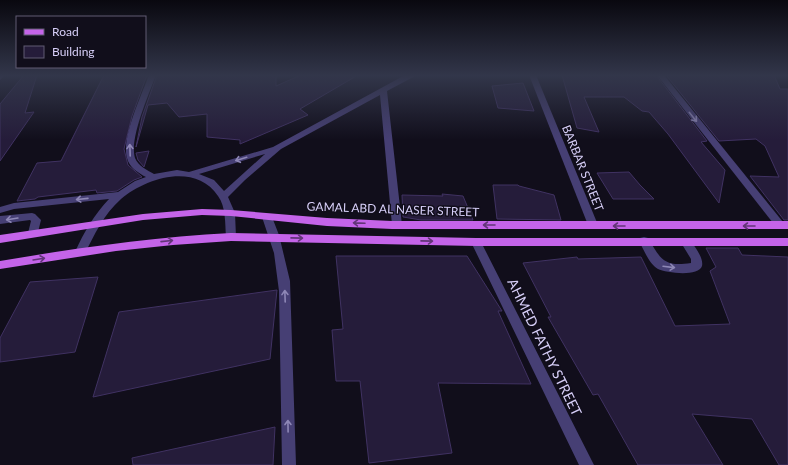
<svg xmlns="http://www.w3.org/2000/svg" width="788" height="465" font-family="Lato,sans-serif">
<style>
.building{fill:#251c3a;stroke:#403262}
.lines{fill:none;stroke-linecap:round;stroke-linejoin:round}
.minor{fill:#463f74;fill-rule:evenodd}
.major{fill:#c464e9;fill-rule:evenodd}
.oneway{stroke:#8e87b6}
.oneway2{stroke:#623578}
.labels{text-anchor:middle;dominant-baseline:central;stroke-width:3;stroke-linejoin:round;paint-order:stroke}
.street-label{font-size:12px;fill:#d7cff8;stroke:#110e1b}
.near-street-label{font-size:14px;fill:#d7cff8;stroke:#110e1b}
</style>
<rect width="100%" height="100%" fill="#110e1b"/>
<g class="building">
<path d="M24,75H37L25,113L34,112L0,161V104Z"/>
<path d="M104,75H147L132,116L124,149L128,165L142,177L134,180L117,191L97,193L96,190L38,197L35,199L17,201L37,163L61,161Z"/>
<path d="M157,75H276V86L301,75H358L300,109L308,115L240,144V140L207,137V114L179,117L167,103L148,105L136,147L142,117Z"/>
<path d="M562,75H656L707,141L701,142L725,170L719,203L668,134L649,112L642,111L624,97H584L599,132L577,128Z"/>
<path d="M666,75H774L780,89H788V220H784L750,176L779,177L765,146L756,139L719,141Z"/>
<path d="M523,83L534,111L498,108L492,86Z"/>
<path d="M149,151L144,167L138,160L136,153Z"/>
<path d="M629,172L640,185L654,199H613L597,173Z"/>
<path d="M493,185H518L519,186L554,195L561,220L497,219Z"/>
<path d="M442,194L463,196L473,220H421L403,217L402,195L443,196Z"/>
<path d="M706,248H738L742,255L788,257V465H779L752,419L692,414L723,465H638L598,394L593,395L548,317H551L523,263L577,257L578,259L641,257L675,326L730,324L710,271L716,267Z"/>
<path d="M336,256H467L502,311H498L531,384L438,383L452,453L369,463L360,381H336L332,330L343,329Z"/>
<path d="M98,277L75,352L0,362V338L30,282Z"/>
<path d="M277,290L270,359L93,397L119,312Z"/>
<path d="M275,427L273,465H133L132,458Z"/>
</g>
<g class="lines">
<g class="minor">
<path d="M0,75H5L0,80Z"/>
<path d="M149,75H156C149,94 129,139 135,158C138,166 147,170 154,174L177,170L189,172L273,147L405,75H417L387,91L402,225L400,228H394L392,225L380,95L281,149L245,180L228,197L235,213L236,237L235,240H227L226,237C225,223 226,207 218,196C195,162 146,178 121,199C103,215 95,234 84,255H76L75,252C84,232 94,215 109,199L14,209L0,213V207L14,203L118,192L135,181L146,177C138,173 129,167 127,158C121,138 142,94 149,75ZM265,154L224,191L214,180L199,174Z"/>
<path d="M529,75H536L598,225L596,228H590L588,225Z"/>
<path d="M657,75H664L783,222L785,225L783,228H777Z"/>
<path d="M32,213L35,214L41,220L37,236H29L28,233L31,221L30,220L0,224V216Z"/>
<path d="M267,214L272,217L279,235L290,281L296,465H282L279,291L274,253L262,217Z"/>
<path d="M644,237L648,238C661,260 664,267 691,263V259L680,241L681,238H689C693,245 704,257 702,266C699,277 666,273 658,269C649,264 644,250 639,241L640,238Z"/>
<path d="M476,238L480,239L481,242L594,465H579L471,242L472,239Z"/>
</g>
<g class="major">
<path d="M202,209L231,210L327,218L392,221H788V229H392L327,226L231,216L202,215L143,220L0,243V235L143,214Z"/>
<path d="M231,233L476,238H788V246H476L231,241L173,245L116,251L0,269V261C77,248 153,237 231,233Z"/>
</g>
</g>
<defs><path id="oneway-shaft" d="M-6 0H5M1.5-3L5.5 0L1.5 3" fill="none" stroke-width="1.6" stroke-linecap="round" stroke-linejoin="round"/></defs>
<g class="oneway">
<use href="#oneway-shaft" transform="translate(693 117) rotate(51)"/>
<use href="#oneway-shaft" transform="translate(130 150) rotate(-92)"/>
<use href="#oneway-shaft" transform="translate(241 159) rotate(163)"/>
<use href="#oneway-shaft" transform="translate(82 199) rotate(174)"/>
<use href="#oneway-shaft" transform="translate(12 219) rotate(171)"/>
<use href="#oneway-shaft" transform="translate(669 267) rotate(7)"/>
<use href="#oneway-shaft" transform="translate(285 296) rotate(-92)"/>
<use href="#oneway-shaft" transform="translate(288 426) rotate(-91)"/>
</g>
<g class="oneway2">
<use href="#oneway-shaft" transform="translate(359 223) rotate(-178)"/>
<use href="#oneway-shaft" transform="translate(489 225) rotate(-180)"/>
<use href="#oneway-shaft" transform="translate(619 226) rotate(-180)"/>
<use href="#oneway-shaft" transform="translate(749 226) rotate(180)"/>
<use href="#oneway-shaft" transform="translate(297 238) rotate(1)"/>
<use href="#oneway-shaft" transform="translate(167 241) rotate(-6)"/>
<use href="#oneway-shaft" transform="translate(427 241) rotate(1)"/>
<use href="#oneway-shaft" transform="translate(39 259) rotate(-9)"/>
</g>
<linearGradient id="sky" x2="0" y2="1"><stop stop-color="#09080f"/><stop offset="0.54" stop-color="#32364a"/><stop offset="1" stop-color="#32364a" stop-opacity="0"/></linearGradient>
<rect width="788" height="140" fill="url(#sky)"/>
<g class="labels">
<g class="street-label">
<text transform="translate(583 168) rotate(68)">BARBAR STREET</text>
<text transform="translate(393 209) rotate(2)">GAMAL ABD AL NASER STREET</text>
</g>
<g class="near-street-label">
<text transform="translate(545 347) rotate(64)">AHMED FATHY STREET</text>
</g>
</g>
<rect x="16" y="16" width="130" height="52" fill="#110e1b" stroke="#605b73"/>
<rect x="24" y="29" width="20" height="6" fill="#c464e9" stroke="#605b73"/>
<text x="52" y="36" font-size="12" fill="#d7cff8">Road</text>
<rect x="24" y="46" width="20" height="12" fill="#251c3a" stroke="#605b73"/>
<text x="52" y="56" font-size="12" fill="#d7cff8">Building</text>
</svg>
